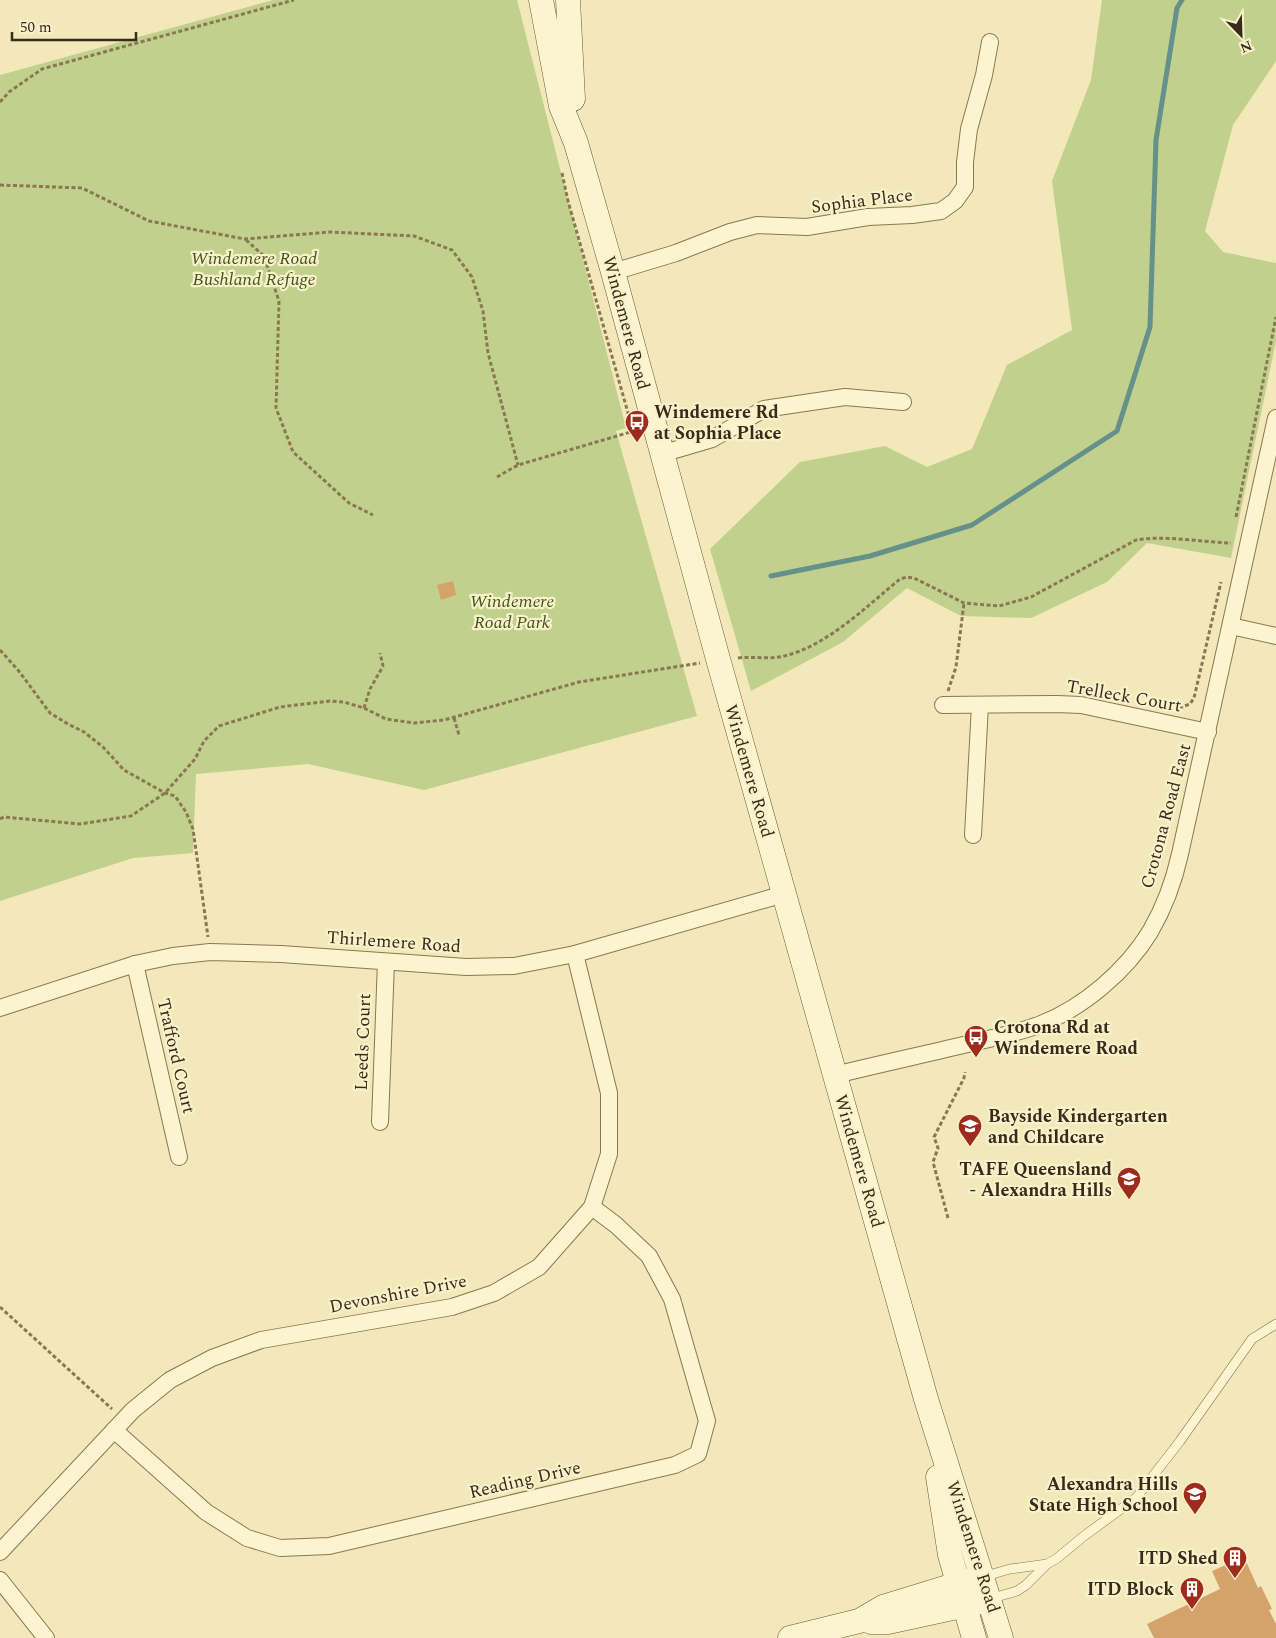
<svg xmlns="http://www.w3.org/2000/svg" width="1276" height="1638" font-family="Spectral,serif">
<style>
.green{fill:#c1d18d}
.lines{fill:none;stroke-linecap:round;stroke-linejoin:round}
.stream{stroke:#66908a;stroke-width:5}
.building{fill:#d4a36b}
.lane-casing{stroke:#8a7753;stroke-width:10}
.street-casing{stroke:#8a7753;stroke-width:18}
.secondary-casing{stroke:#6c5736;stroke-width:25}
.path{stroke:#8a7753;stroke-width:3;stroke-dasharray:4 2.5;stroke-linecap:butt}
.lane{stroke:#fcf4ce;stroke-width:9}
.street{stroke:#fcf4ce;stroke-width:16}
.secondary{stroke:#fcf4ce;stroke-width:24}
.labels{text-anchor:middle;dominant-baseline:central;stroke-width:4.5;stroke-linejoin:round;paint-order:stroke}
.street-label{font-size:18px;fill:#382b19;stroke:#f9f1ca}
.park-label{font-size:18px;font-style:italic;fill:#41561e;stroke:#f9f1ca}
.poi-label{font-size:18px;font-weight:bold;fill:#382b19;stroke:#f9f1ca;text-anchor:end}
</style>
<rect width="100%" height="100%" fill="#f2e8ba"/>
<g class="green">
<path d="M273,0H517L626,428L616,431L697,716L424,790L308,764L196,774L193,853L133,858L0,901V75Z"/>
<path d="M1102,0H1276V61L1233,125L1205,231L1223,252L1276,263V341L1231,558L1147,543L1107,582L1031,618L961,616L907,588L843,642L751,691L710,549L800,462L885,446L927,467L972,449L1007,365L1072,330L1052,181L1091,80Z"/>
</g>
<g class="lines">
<path class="stream" d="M771,576L870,556L972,525L1117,431L1150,327L1156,140L1177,8L1182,0"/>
</g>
<g class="building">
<path d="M453,581L456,595L441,600L437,585Z"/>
<path d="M1244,1557L1258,1588L1261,1586L1272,1609L1269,1610L1276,1624V1638H1154L1147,1624L1220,1589L1212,1571Z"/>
</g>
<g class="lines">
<defs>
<g id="lane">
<path d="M982,1577L1010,1569L1047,1564L1056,1559L1084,1536L1136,1498L1180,1441L1252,1339L1276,1324"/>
<path d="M989,1599L1017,1591L1026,1585L1047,1564"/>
</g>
<g id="street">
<path d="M613,272L676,253L730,232L757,225L807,227L868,217L912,215L941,211L955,201L965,187V162L969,129L984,75L990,42"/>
<path d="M661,454L712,439L764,409L845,397L903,402"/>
<path d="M1231,626L1276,636"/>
<path d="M943,705L1057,704L1081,705L1208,732"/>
<path d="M973,835L980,705"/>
<path d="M135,964L179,1157"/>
<path d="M0,1008L135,964L173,956L210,952L281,954L466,967L514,966L575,954L784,894"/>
<path d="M835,1075C880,1064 926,1054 972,1043C995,1037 1019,1033 1041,1024C1084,1007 1126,971 1150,932C1164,908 1174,881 1180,854L1276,418"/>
<path d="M380,1122L386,962"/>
<path d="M114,1430L206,1512L247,1538L280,1548L329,1546L675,1465L698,1454L707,1421L672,1299L649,1256L616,1225L592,1207"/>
<path d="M0,1552L133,1410L170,1380L212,1358L261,1340L452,1307L494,1293L539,1267L592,1207L609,1154V1093L575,954"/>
<path d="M0,1580L46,1638"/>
</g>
<g id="secondary">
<path d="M541,0L561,106L576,143L613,272L718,659L926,1399L1001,1638"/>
<path d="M568,0L573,99"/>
<path d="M938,1477L950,1555L974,1638"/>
<path d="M871,1622H888L980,1602"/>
<path d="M790,1638L859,1621L883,1607L971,1580"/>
</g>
</defs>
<use href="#lane" class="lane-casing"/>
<use href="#street" class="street-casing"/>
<use href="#secondary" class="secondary-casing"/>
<g class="path">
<path d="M0,102L9,92L42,69L294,0"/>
<path d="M562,173L568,201L634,434"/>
<path d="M0,185L82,188L149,221L245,239L330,232L414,236L452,250L472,277L483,311L488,353L518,465"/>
<path d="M246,240L264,256L279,301L276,408L293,452L349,503L373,515"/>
<path d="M497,477L518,465L634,431"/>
<path d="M1236,517L1276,317"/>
<path d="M0,650L18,670L50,713L68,724L84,732L103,747L124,770L165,793L175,796L186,812L193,829L208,937"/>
<path d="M738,658C754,656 769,660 784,656C827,646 867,606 900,579L907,577L914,578L964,603L999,606L1031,597L1136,540C1165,535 1200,542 1231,543"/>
<path d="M948,691L956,667L964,603"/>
<path d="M364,708L370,689L383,666L380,653"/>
<path d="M1179,708L1190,704L1194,698L1221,582"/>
<path d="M454,718L459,735"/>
<path d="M0,819L4,817L80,824L131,816L165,793L195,759L204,741L219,726L280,707L330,701L344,702L364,708L386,719L414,723L444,720L579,682L700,663"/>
<path d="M948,1218L933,1162L938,1148L934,1137L964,1078L965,1072"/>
<path d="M0,1307L112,1409"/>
</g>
<use href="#lane" class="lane"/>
<use href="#street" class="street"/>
<use href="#secondary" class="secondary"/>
</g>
<defs>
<symbol id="bus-pin" viewBox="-11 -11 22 30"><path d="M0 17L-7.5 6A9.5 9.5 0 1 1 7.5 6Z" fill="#9f2b1d" stroke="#f9f1ca"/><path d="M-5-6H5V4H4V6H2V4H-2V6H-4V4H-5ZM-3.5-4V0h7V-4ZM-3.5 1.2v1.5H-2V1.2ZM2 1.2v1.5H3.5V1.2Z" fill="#fff"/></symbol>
<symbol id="school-pin" viewBox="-11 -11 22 30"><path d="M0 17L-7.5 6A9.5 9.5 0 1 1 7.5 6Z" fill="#9f2b1d" stroke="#f9f1ca"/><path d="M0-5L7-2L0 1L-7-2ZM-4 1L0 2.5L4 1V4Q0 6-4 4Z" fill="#fff"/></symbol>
<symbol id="university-pin" viewBox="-11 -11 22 30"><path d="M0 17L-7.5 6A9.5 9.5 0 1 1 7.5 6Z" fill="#9f2b1d" stroke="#f9f1ca"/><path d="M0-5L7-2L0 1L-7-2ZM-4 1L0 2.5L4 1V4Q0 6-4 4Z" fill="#fff"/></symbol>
<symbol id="building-pin" viewBox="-11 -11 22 30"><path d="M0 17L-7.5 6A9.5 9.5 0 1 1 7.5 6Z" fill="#9f2b1d" stroke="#f9f1ca"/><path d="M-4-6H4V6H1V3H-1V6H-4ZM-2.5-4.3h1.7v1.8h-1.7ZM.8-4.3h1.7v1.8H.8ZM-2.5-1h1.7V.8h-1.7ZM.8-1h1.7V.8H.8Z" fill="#fff"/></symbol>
</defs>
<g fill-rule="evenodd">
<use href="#bus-pin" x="623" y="408" width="28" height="38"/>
<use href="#bus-pin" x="962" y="1023" width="28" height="38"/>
<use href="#school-pin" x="956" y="1112" width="28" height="38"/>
<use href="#university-pin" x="1115" y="1165" width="28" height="38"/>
<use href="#school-pin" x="1181" y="1480" width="28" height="38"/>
<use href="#building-pin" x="1221" y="1544" width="28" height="38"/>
<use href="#building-pin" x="1178" y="1575" width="28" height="38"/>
</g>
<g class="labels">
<g class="street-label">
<text transform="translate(862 201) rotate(-7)">Sophia Place</text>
<text transform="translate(626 323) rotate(75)">Windemere Road</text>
<text transform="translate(1124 696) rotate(10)">Trelleck Court</text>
<text transform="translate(749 771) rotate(74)">Windemere Road</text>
<text transform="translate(1166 816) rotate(-75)">Crotona Road East</text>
<text transform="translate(394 942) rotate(4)">Thirlemere Road</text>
<text transform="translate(363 1042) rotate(-88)">Leeds Court</text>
<text transform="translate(176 1056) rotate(77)">Trafford Court</text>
<text transform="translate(859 1161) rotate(74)">Windemere Road</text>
<text transform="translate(398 1294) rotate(-11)">Devonshire Drive</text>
<text transform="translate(525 1480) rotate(-13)">Reading Drive</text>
<text transform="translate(973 1547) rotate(72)">Windemere Road</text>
</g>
<g class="park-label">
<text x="254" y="258">Windemere Road<tspan x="254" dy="21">Bushland Refuge</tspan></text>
<text x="512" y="601">Windemere<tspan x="512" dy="21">Road Park</tspan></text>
</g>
<g class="poi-label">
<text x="654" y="412" text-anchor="start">Windemere Rd<tspan x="654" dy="21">at Sophia Place</tspan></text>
<text x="994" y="1027" text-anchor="start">Crotona Rd at<tspan x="994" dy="21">Windemere Road</tspan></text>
<text x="988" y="1116" text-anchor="start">Bayside Kindergarten<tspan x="988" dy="21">and Childcare</tspan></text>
<text x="1112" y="1169">TAFE Queensland<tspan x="1112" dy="21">- Alexandra Hills</tspan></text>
<text x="1178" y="1484">Alexandra Hills<tspan x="1178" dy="21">State High School</tspan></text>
<text x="1218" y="1558">ITD Shed</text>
<text x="1174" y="1589">ITD Block</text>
</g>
</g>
<g transform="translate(1241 35) rotate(157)" stroke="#f9f1ca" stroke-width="4" paint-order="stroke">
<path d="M0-4L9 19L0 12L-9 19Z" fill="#382b19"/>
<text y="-8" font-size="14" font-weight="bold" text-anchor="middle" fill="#382b19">N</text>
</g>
<path d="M12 32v8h124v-8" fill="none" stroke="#382b19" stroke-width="2.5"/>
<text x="20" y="32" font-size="15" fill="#382b19" stroke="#f9f1ca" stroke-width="4" paint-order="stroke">50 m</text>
</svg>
